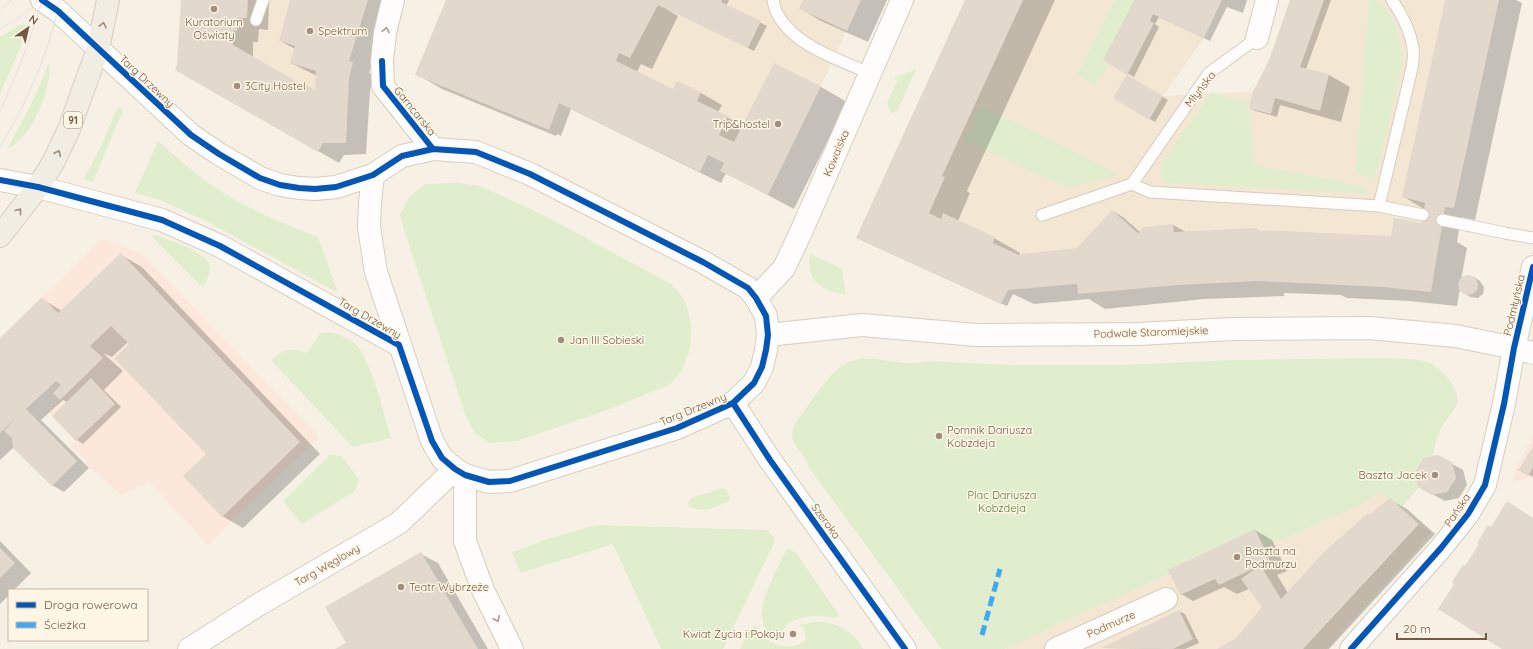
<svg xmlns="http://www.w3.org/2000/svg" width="1533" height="649" font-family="Quicksand,sans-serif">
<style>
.residential{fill:#f3e7d4}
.commercial{fill:#fbe8da}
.green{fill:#e0eece}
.shadow{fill:#0003}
.building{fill:#e3d8cc}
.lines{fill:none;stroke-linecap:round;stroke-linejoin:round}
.lane-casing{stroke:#d6ccc1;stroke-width:13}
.street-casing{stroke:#d6ccc1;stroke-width:24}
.secondary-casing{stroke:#d7cdc2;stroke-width:24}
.primary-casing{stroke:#d5ccc2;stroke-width:24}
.lane{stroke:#fefdfb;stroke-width:11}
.street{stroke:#fefdfb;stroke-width:22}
.secondary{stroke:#fefdfb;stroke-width:22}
.primary{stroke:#f2ede2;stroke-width:22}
.tram{stroke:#e4e1e3;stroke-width:1}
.quiet{stroke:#3fa9f5;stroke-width:5;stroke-dasharray:10 5;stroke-linecap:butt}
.cycleway-casing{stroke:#fff6e6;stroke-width:8}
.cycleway{stroke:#0057b8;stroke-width:6}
.oneway{stroke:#a18d7c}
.oneway2{stroke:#ac9b8e}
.poi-dot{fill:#a28e7d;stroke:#fff6e6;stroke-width:1.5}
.labels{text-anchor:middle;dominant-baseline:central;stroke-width:3;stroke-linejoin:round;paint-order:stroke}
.shield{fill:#fff6e6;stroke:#9e8875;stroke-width:1}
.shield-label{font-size:10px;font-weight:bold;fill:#755945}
.poi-label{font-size:11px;fill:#755945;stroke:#fff6e6;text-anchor:start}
.street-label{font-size:11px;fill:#755945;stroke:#fff6e6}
.park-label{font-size:11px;fill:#4c7c3b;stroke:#fff6e6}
</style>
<rect width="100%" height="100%" fill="#f7f1e5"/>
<g class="residential">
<path d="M181,0H368L349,61L353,62L349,79L346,143H323L318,152L175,70L177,65Z"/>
<path d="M446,0H861L821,86L768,195L720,171L723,163L708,155L700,172L559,103L549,130L415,75Z"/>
<path d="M965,0H1222L1204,38L1163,96L1253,92L1269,60L1290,0H1499L1454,208L1445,207L1431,292L1382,287L1259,281L1179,285L1078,294L1077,284L1008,290L1001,304L856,238Z"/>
<path d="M1382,492L1432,533L1327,649H1005L1169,573L1255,529L1264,547L1352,509Z"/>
</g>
<g class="commercial">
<path d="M103,239L141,253L319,437L208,545L149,482L121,495L86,464V460L70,446L76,441L48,412L102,358L42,297Z"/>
<path d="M1533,435V477L1512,482L1516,468Z"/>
</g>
<g class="green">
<path d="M1115,0H1135L1103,60L1107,66L1095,85L1077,75Z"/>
<path d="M1369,0H1379C1397,23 1401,36 1402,65L1374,182L1356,171Z"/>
<path d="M23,23L27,27L22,44L0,94V37Z"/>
<path d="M49,63C52,88 32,140 7,149L31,105Z"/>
<path d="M916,69L898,110L891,113L887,103L897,81L895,79L896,77Z"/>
<path d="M1211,92L1248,103L1255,165L1352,184L1364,187L1371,194L1166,183L1161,173L1162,163Z"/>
<path d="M118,106L123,110L93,182L84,179L104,140Z"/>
<path d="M980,107L991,110L1119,174L1070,188L964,141Z"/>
<path d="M158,141C175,156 192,171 210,184C243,207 281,223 318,237L338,293L210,223L160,200L135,193Z"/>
<path d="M458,183L480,186L545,216L671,284L683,298L687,306L691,326L690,349L682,371L669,385L607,410L517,441L489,443L475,433L466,417L404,230L400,214L410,196L425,184Z"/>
<path d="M156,235C169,240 210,252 210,268C210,275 206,282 203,288L151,236Z"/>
<path d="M810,254L842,269L846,295C822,290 806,282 810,254Z"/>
<path d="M329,332C338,334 346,337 354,343C371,357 384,415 391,438L353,447L271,360C285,348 290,348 307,353L320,333Z"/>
<path d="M1381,358C1394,359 1418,358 1430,363C1442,369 1461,390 1457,404C1454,412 1447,418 1443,424C1437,435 1435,445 1433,456L1423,458L1415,471L1419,487L1401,508L1381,493L1352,509L1264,547L1255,529L1170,573L1005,649H942L810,469C804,449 784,445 796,422C810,404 832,365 854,360C864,358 873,359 882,360C897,362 913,365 928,361L1012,365H1120L1235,360Z"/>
<path d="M330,455L341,456L359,479L355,491L302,524L283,501Z"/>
<path d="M722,488L726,490L730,498V501C717,507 702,514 688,506L689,501L692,498Z"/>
<path d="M596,525L766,530L774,537V543L723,649H661L613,544L521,573L512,553L544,540Z"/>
<path d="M788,549L796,553L839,615L837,617C830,618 823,615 815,616C801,616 777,623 784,641C777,639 770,636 766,629C752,611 778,568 786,550Z"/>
<path d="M814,622C838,622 850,629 864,649H740L748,632L755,625C759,630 763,636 768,640C778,649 800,649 806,638L804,629L799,625Z"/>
</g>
<g class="shadow">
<path d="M182,0H269L268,30L259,29L258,42H253V58L301,86L316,91L317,76L291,63L295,49L280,41L291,0H393L369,73L373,75L370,91L366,154L344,155L339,163L176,69L178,65Z"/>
<path d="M447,0H729L726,6L767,26L754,51L669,8L668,10L678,16L652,69L641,64L637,72L674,90L678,82L701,93L722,105L718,112L743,126L774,64L821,87L847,102L794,209L726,173L721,183L571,109L561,136L557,134L556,136L442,89L416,74Z"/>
<path d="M805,0H887L868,42L821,21L801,9Z"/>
<path d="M966,0H1055L967,191L970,193L958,221L994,238L1020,253L1019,256L1021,257L1077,249L1113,211L1124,218L1140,232L1173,225L1186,232L1256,229L1260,231L1391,237L1423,225L1424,209L1404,197L1446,0H1516L1522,3L1475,220L1461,217L1457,242L1467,248L1461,280L1466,276L1474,277L1480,281L1484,287L1483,294L1478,298L1470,297L1464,293L1460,288L1457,306L1409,301L1347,298L1341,295L1284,293V296L1205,299L1105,309L1089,299L1034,304L1013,294L1007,306L863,241Z"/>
<path d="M1135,0H1247L1243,13L1227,7L1210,41L1159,17L1155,24L1159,27L1134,77L1104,59Z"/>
<path d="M1291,0H1331L1306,69L1329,75L1350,87L1341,122L1280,105L1277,117L1256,111L1250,108L1270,60Z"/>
<path d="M1127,76L1168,100L1155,122L1114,98Z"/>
<path d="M121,255L142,267L320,454L243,528L222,516L207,454L128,342L112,357L103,353L123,371L104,390L121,407L83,444L77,440L53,416L67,402L63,400L41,420L89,468L64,492L52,485L14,447L0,460V339L42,299L62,311Z"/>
<path d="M1533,448V477L1520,470Z"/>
<path d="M1438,456L1463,470L1467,485L1459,498L1445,501L1419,487Z"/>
<path d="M1390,500L1407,509L1435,534L1329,649H1219L1237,639L1263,607L1249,589L1237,594L1224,587L1193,601L1181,594L1255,530L1272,540L1287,571L1277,575L1288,593L1368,514L1370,516Z"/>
<path d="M0,541L31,573L14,590H9V595L0,604Z"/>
<path d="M421,554L438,563L488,649H337L347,643Z"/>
<path d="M1179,611L1185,614L1199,643L1185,649L1103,648Z"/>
</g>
<g class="building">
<path d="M181,0H248L247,18H238L237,31L233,30V45L301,84L302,82L315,90L316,71L290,63L295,46L279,41L290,0H368L349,61L353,62L349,79L346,143H323L318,152L175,70L177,65Z"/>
<path d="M446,0H722L721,2L761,21L748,48L658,5L630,58L619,53L616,61L673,89L677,81L701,92L697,101L728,116L719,135L734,142L774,63L821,86L768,195L720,171L724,163L708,155L700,172L559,103L549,130L415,75Z"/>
<path d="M803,0H861L847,31L799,9Z"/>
<path d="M965,0H1023L942,176L945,177L929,213L941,219L943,213L995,237L993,243L1021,256V254L1077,248L1112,210L1138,233L1144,227L1173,224L1174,232L1257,228V230L1391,236L1394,218L1422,223L1425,203L1402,197L1445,0H1499L1454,208L1445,207L1431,292L1382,287L1259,281L1179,285L1078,294L1077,284L1008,290L1001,304L856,238Z"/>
<path d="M1135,0H1222L1204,38L1153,14L1150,21L1154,23L1127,75L1103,60Z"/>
<path d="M1290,0H1324L1300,67L1329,74L1320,111L1275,98L1271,114L1249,108L1253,92L1269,60Z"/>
<path d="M1127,75L1163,96L1149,120L1113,98Z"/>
<path d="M121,253L300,442L222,517L183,476L206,454L114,358L129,344L111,326L90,346L103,358L60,400L53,393L61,385L56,381L26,409L77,461L52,486L13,448L12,438L4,431L15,419L0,433V338L42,297L58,313Z"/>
<circle cx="1468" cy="285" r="10"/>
<path d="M91,378L115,404L76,441L52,416Z"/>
<path d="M1533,446V467L1528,476L1517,469H1519Z"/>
<path d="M1438,455L1452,462L1456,478L1447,492L1432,495L1418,487L1415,472L1423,458Z"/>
<path d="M1390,498L1419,524L1303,649H1217L1236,638L1262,607L1241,579L1259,566L1219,585L1215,579L1180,595L1168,570L1255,529L1270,561L1261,566L1281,599L1324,552L1368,513L1369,515Z"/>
<path d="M1507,501L1533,518V649H1502L1438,609L1454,584L1452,582L1463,565L1465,566L1479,544L1477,543L1488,525L1491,527Z"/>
<path d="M0,548L15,563L0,578Z"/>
<path d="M421,552L478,649H335L346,643L325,607Z"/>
<path d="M1179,610L1193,639L1173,649L1101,648Z"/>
</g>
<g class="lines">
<defs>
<g id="lane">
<path d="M773,0C774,5 775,11 778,15C795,46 839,60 870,73"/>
<path d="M256,20L263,0"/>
<path d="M1132,184L1209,73L1257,38"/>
<path d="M1379,206L1412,68C1413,62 1414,55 1413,49C1411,31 1402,15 1392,0"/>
<path d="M1042,215L1132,184L1150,192L1379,206L1423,215"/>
<path d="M1442,220L1505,233L1533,238"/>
</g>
<g id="street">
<path d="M393,0L385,33L382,61L383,86L433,149"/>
<path d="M1257,38L1267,0"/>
<path d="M756,298L784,268L801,232L902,0"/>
<path d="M733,403L770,460L905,649"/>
<path d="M465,475V541L483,590L512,649"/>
<path d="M189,649L258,605L399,523L455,469"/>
<path d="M1056,649L1166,599"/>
<path d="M1351,649L1441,548L1468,514L1485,485L1504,404L1514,348"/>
</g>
<g id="secondary">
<path d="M42,0L58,11L191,135L219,154L260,178L280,185L299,188L315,189L336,187L373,175L402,156L433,149L476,152L530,174L703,262L748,288L756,298L766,316L768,335L766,350L762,367L754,383L733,403L677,428L510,481L489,482L465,475L455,469L442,458L432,441L376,272L369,227L370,203L373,175"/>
<path d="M0,180L38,187L162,220L220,246L399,345"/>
<path d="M768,335L862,325L976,335L1138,334L1233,329L1369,328L1456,336L1514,348L1533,353"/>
<path d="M1514,348L1533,267"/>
</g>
<path id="primary" d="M0,236L38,187L54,161L69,129L98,49L108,0"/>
</defs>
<use href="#lane" class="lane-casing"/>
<use href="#street" class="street-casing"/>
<use href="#secondary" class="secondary-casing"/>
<use href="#primary" class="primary-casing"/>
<use href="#lane" class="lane"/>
<use href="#street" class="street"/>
<use href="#secondary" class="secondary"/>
<use href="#primary" class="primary"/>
<g class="tram">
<path d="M0,9L12,0"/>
<path d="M0,29L22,16L39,0"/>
<path d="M0,111C17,74 31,39 42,0"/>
<path d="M0,147C28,101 49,52 60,0"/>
</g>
<path class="quiet" d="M982,635L1000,569"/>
<defs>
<g id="cycleway">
<path d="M382,61L383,86L433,149"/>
<path d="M0,180L38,187L162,220L220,246L399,345L432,441L442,458L455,469L465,475L489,482L510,481L677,428L733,403L754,383L762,367L766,350L768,335L766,316L756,298L748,288L703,262L530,174L476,152L433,149L402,156L373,175L336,187L315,189L299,188L280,185L260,178L219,154L191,135L58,11L42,0"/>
<path d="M733,403L770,460L905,649"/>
<path d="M1351,649L1441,548L1468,514L1485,485L1504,404L1514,348L1533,267"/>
</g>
</defs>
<use href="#cycleway" class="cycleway-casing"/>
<use href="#cycleway" class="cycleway"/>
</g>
<defs><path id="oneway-chevron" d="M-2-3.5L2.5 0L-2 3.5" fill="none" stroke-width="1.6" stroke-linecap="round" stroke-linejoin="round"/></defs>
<g class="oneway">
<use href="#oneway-chevron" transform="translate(103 25) rotate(-77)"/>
<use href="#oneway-chevron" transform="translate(58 153) rotate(-65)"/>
<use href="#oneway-chevron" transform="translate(19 211) rotate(-52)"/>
</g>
<g class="oneway2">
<use href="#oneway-chevron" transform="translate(386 30) rotate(-79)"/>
<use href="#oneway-chevron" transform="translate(497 619) rotate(64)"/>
</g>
<g class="poi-dot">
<circle cx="214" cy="9" r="4"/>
<circle cx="310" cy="31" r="4"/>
<circle cx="237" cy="86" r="4"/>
<circle cx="778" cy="124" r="4"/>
<circle cx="561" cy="340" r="4"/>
<circle cx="939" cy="436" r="4"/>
<circle cx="1435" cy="475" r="4"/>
<circle cx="1237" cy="557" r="4"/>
<circle cx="401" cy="587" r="4"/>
<circle cx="793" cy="634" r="4"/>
</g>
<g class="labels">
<rect class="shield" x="64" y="112" width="18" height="16" rx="3"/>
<g class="shield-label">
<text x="73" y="120">91</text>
</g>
<g class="poi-label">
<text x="214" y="22" text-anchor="middle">Kuratorium<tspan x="214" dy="13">Oświaty</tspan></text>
<text x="318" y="31">Spektrum</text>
<text x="245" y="86">3City Hostel</text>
<text x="770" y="124" text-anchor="end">Trip&amp;hostel</text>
<text x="569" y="340">Jan III Sobieski</text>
<text x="947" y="430">Pomnik Dariusza<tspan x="947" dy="13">Kobzdeja</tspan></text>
<text x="1427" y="475" text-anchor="end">Baszta Jacek</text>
<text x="1245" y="551">Baszta na<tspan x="1245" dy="13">Podmurzu</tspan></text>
<text x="409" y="587">Teatr Wybrzeże</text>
<text x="785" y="634" text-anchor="end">Kwiat Życia i Pokoju</text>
</g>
<g class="street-label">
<text transform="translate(147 81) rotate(43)">Targ Drzewny</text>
<text transform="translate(1200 89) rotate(-52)">Młyńska</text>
<text transform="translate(415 111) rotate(51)">Garncarska</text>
<text transform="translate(836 153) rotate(-67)">Kowalska</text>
<text transform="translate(1514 305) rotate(-77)">Podmłyńska</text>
<text transform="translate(370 318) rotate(30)">Targ Drzewny</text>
<text transform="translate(1151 332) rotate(-2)">Podwale Staromiejskie</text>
<text transform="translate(693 409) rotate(-22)">Targ Drzewny</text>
<text transform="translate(1457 510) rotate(-56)">Pańska</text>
<text transform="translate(826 521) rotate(54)">Szeroka</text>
<text transform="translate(327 565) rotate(-30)">Targ Węglowy</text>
<text transform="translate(1111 624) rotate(-24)">Podmurze</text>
</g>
<g class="park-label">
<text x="1002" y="495">Plac Dariusza<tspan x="1002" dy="13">Kobzdeja</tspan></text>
</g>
</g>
<rect x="8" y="589" width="140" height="52" fill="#fff6e6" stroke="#c8b7a6"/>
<rect x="16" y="602" width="20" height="6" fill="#0057b8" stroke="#c8b7a6"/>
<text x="44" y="609" font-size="12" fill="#755945">Droga rowerowa</text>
<rect x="16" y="622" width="20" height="6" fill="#3fa9f5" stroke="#c8b7a6"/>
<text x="44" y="629" font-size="12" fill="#755945">Ścieżka</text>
<g transform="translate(28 28) rotate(34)" stroke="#fff6e6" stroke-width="3" paint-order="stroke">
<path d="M0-3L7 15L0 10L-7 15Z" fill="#755945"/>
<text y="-6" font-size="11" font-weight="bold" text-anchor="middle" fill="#755945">N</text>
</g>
<path d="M1397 633v6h89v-6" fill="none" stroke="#755945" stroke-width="2"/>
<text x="1403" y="633" font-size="12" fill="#755945" stroke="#fff6e6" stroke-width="3" paint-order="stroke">20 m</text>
</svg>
